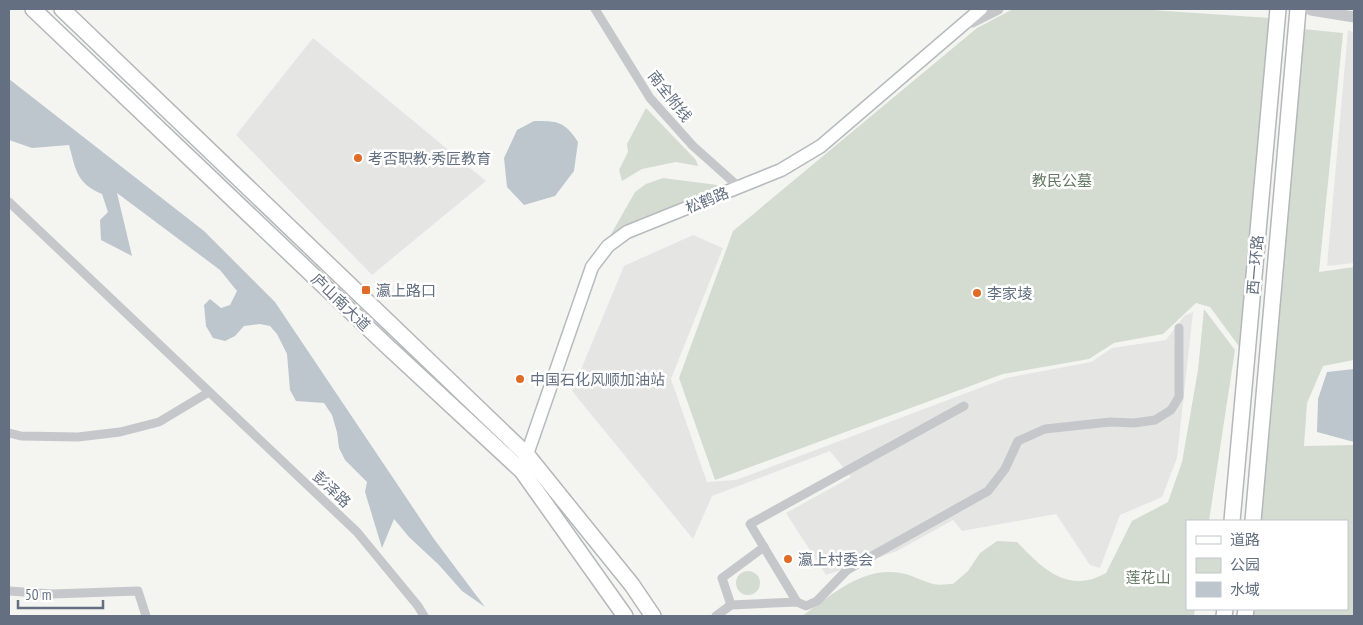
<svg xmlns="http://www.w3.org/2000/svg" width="1363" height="625" font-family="'PT Sans Narrow','Noto Sans SC',sans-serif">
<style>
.built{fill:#e5e6e4}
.green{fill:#d4dcd2}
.water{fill:#bdc6cc}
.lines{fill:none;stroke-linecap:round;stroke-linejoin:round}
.secondary-casing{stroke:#b7babf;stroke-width:15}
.trunk-casing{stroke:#b5b7bb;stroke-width:18}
.minor{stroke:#c5c7cb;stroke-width:9}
.tertiary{stroke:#c5c7cb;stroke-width:11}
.secondary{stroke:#fff;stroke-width:12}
.trunk{stroke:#fff;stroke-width:15}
.poi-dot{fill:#df6c27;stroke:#fff;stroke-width:2}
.labels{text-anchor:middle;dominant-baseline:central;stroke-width:5;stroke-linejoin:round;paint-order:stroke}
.street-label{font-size:15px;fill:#647081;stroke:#fff}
.poi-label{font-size:15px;fill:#647081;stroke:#fff;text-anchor:start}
.park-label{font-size:15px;fill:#647963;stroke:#fff}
</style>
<rect width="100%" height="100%" fill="#f4f5f1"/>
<g class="built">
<path d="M1348,30L1354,33V263L1327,266Z"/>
<path d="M313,38L486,181L372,275L236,135Z"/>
<path d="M693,235L723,248L671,379L707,482L736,480L1006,378L1091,362L1112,348L1166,340L1184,316L1193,312L1177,458L1162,497L1120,515L1100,568L1090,565L1056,514L962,531L953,520L897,551L826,575L786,513L851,477L830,451L712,496L693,539L572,391L624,266Z"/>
</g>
<g class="green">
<path d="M1013,9H1137L1270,18L1241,349L1210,307L1196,303L1163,334L1114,343L1089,359L1003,374L715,480L679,378L733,231L977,28Z"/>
<path d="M1303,29L1343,33L1319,272L1354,267V360L1323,366L1307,403L1304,446L1354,445V616H1252L1253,609H1347V521H1260Z"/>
<path d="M646,108L696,160L698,166L676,162L642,169L622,181L619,170L628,152L627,144Z"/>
<path d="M663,178L725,186L610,236L635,192L646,184Z"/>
<path d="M1204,309L1235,350L1209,521H1187V609H1195L1194,616H802C832,595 862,566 901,573C912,575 920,580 930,583C937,586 946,584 953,584L968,571L980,553L997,541L1017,542C1036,561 1057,586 1088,580C1094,579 1100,576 1106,573L1132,521L1168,502L1182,462L1198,370Z"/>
<circle cx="748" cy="583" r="12"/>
</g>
<g class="water">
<path d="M9,79L204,231L275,302L434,539L485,607L462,591L439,565L409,537L394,519L382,548L365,492L367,482L345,460L339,448L337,432L332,415L324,403L296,401L290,390L287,354L277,334L270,326L260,324L244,326L235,336L225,341L213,338L206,326L204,305L210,299L221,308L230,305L237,291L220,270L117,193L132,256L101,240L100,220L108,212L102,194C76,183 76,170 69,145L32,148L9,140L10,122Z"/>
<path d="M534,121C558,121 564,121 578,142L574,171L555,196L524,205L507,187L504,158L517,130Z"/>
<path d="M1354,369V442L1317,432L1318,399L1327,372Z"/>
</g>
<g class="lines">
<defs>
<path id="secondary" d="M524,463L592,267L608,246L627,232L781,170L821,146L981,9"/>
<g id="trunk">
<path d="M33,9L386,345L522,471L625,616"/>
<path d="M62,9L527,455L632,585L653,616"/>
<path d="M1232,521L1278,9"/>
<path d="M1253,521L1298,9"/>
<path d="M1224,616L1225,609"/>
<path d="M1245,616L1246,609"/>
</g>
</defs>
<use href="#secondary" class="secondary-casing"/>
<use href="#trunk" class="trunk-casing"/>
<g class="minor">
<path d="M595,9L650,98L693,146L739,187"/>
<path d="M9,202L357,532L418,606L424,616"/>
<path d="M9,433L21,436L78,437L120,432L159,422L209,392"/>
<path d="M9,591L52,594L138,591L146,616"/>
<path d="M797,602L750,524L964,406"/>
<path d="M731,605L722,578L764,547"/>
<path d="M716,616L731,605L797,602L806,606L817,601L847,570L988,491L1005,469L1018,441L1045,429L1110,422L1134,423L1155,420L1171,410L1179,397V328"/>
</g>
<g class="tertiary">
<path d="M1311,10L1354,17"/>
<path d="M972,22L998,9"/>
</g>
<use href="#secondary" class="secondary"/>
<use href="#trunk" class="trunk"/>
</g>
<g class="poi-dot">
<circle cx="358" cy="158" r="5"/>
<rect x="361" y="285" width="10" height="10" rx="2.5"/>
<circle cx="977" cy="293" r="5"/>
<circle cx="520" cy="379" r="5"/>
<circle cx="788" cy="559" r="5"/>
</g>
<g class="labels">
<g class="street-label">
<text transform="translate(670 96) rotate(52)">南全附线</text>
<text transform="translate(707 200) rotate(-22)">松鹤路</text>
<text transform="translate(1255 265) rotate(-85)">西一环路</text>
<text transform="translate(341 302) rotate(44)">庐山南大道</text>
<text transform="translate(332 489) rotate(43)">彭泽路</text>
</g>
<g class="poi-label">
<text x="368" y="158">考否职教·秀匠教育</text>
<text x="376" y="290">瀛上路口</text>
<text x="987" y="293">李家堎</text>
<text x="530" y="379">中国石化风顺加油站</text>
<text x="798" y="559">瀛上村委会</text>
</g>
<g class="park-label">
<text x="1062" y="180">教民公墓</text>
<text x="1148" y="577">莲花山</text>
</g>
</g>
<rect width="1363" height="625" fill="none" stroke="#647081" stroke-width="20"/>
<rect x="1186" y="520" width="162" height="90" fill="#ffffff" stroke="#c1c6cd"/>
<rect x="1196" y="536" width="25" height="8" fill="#ffffff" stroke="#c1c6cd"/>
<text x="1230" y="545" font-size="15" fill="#647081">道路</text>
<rect x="1196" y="558" width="25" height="15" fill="#d4dcd2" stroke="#c1c6cd"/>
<text x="1230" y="570" font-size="15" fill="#647081">公园</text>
<rect x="1196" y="582" width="25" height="15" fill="#bdc6cc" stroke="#c1c6cd"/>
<text x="1230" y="595" font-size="15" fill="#647081">水域</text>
<path d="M18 600v8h85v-8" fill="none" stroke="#647081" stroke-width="2.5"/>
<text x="25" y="600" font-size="15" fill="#647081" stroke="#ffffff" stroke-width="4" paint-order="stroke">50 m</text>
</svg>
